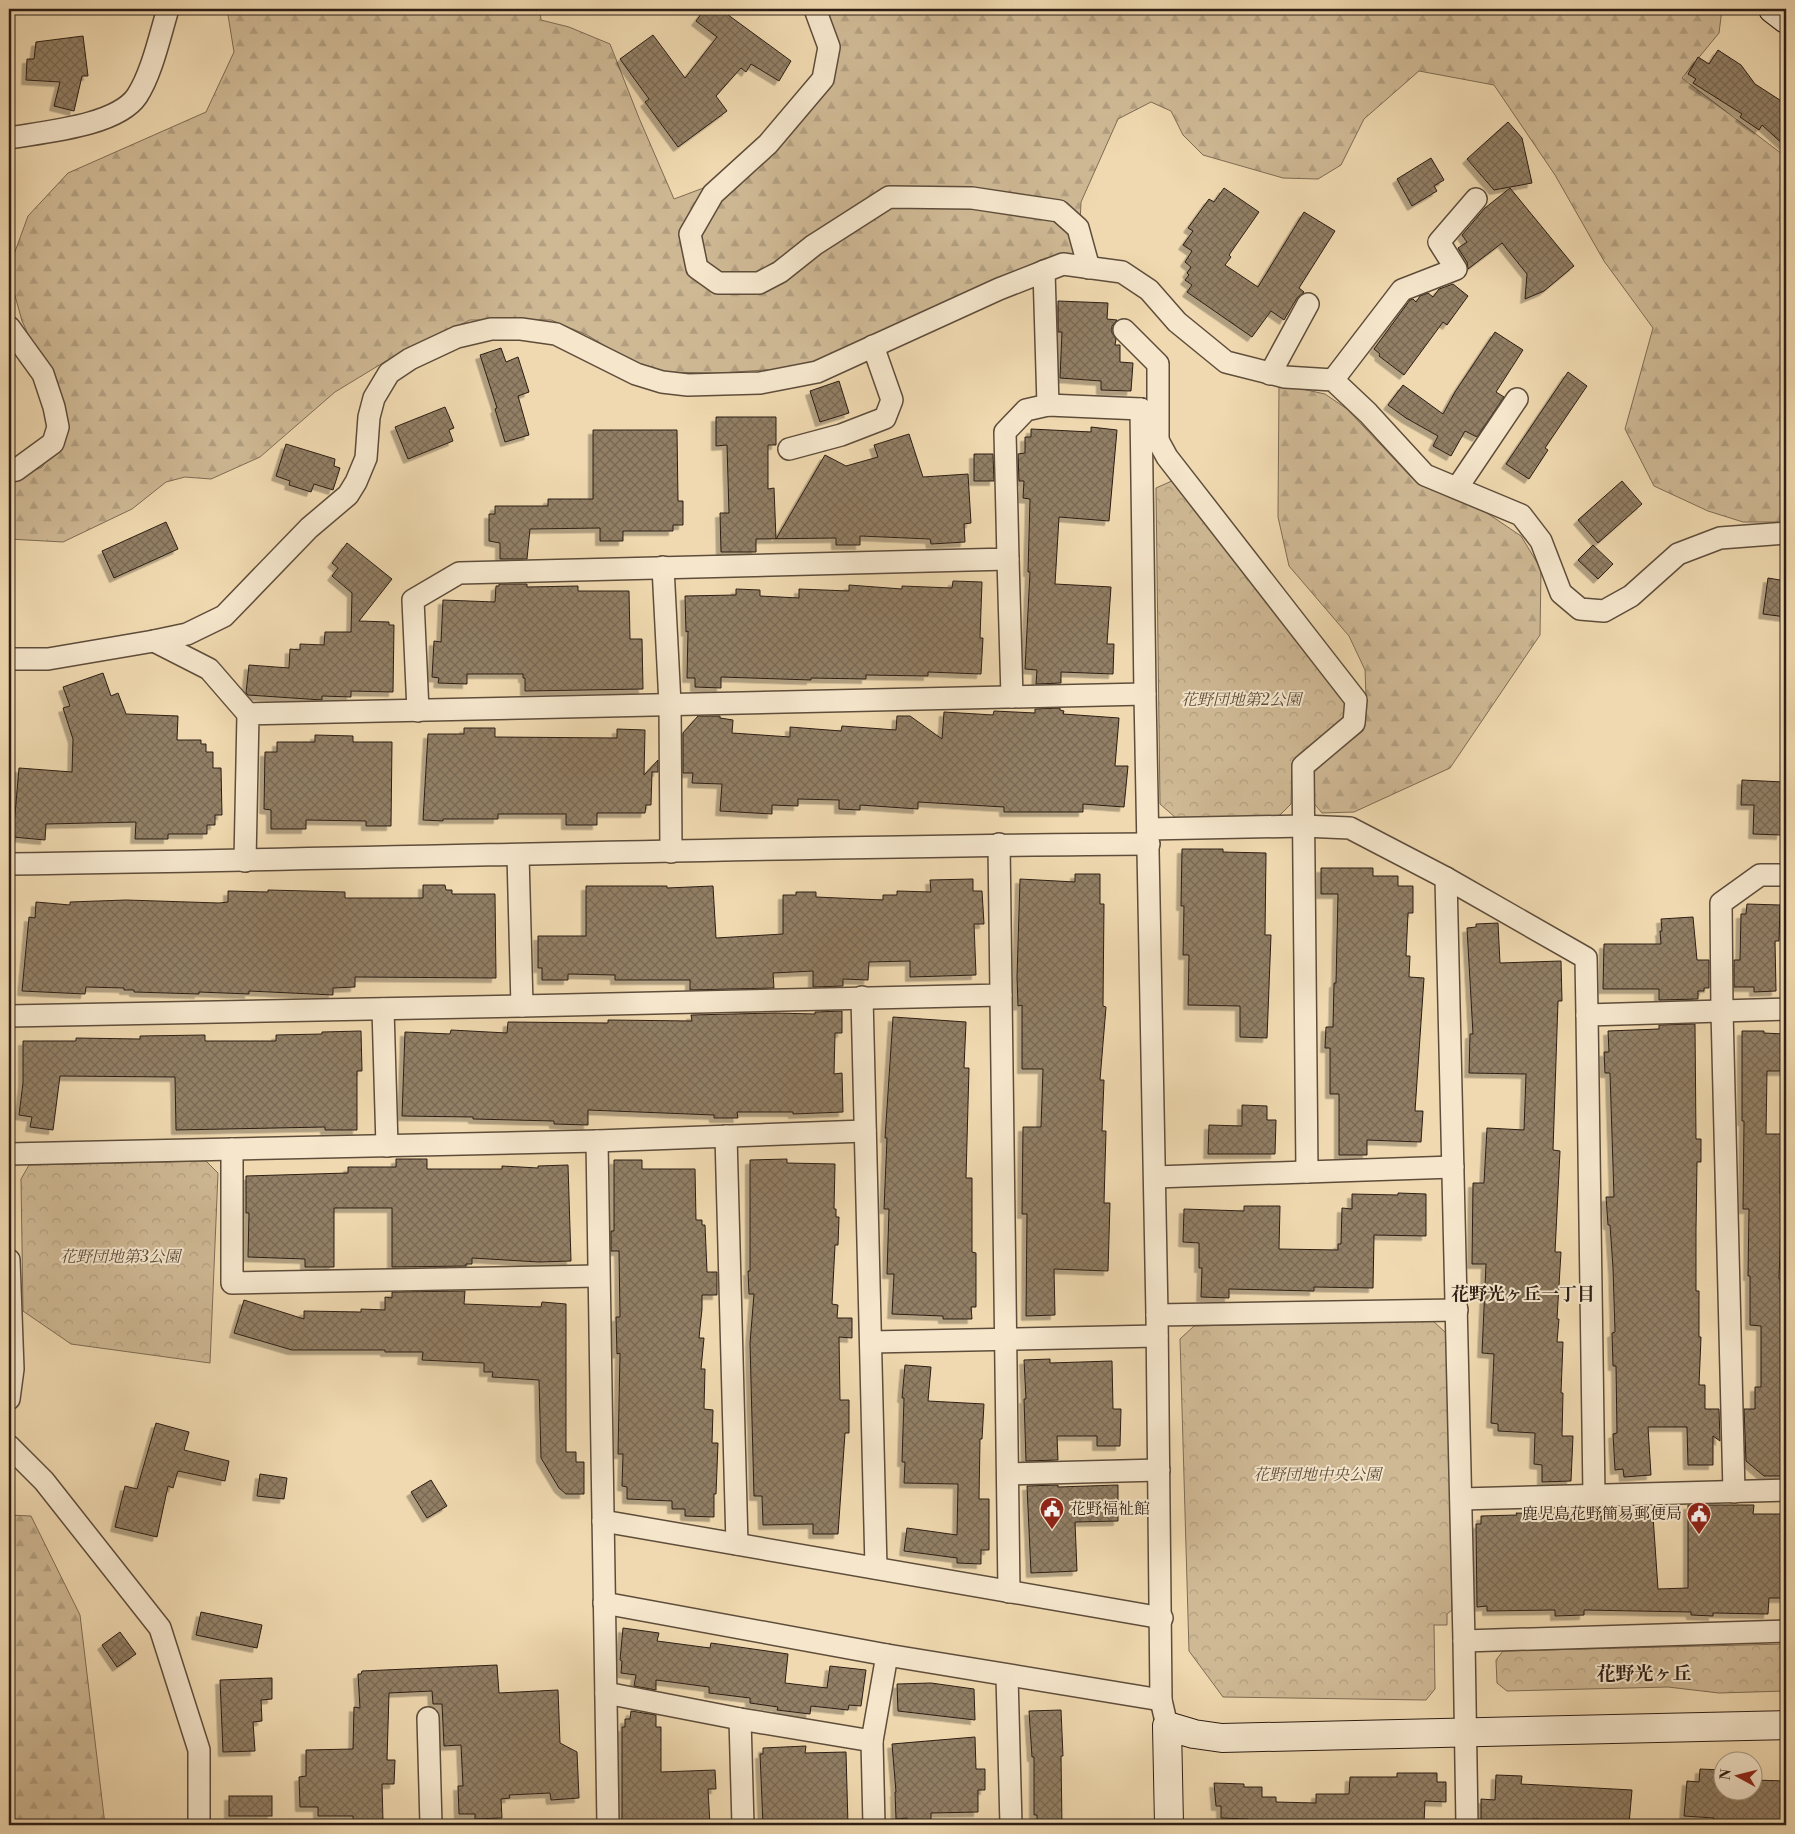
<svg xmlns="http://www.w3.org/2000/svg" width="1795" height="1834" font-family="'Libre Bodoni','Noto Serif JP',serif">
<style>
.forest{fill:url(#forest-firs);stroke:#7e6c54}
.park{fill:url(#park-crowns);stroke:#7e6c54}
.building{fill:url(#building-cross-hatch);stroke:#2d1e14;filter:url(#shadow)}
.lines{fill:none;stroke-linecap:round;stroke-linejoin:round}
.street-casing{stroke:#5e4d3b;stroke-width:24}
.secondary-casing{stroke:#2d1e14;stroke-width:30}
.street{stroke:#f5e6cc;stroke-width:21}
.secondary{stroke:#f5e6cc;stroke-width:28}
.labels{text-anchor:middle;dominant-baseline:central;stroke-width:4;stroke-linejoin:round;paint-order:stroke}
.park-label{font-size:16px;font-style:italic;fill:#5e4c3b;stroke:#f5e6cc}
.poi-label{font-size:16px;fill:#2d1e14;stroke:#f5e6cc;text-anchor:start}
.neighbourhood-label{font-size:18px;font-weight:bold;fill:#2d1e14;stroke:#f5e6cc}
.quarter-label{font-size:19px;font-weight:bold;fill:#2d1e14;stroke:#f5e6cc}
</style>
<defs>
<pattern id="forest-firs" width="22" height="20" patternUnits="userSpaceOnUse" patternTransform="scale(1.25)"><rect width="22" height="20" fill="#cfb995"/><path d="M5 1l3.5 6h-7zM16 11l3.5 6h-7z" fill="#b29f80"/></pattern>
<pattern id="park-crowns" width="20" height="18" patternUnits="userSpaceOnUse" patternTransform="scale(1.25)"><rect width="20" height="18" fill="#cfb995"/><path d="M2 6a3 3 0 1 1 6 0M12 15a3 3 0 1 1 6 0" fill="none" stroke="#b29f80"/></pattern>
<pattern id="building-cross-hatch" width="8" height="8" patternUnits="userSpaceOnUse" patternTransform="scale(1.25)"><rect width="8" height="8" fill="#927f65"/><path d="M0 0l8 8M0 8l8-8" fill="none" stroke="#786752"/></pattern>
<filter id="shadow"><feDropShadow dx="-4.5" dy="4.5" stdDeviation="0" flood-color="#0004"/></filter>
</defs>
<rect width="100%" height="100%" fill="#f0d9b0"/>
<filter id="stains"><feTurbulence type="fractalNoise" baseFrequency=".004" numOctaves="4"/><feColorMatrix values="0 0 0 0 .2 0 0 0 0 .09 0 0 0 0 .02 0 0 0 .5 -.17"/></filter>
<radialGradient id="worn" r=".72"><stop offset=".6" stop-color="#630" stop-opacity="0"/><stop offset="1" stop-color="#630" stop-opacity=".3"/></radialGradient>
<g class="forest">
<path d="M227,9H540L541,20L569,27L610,44L639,118L674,199L746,172L817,90L833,32L827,9H1722L1719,33L1682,78L1786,157V522H1743L1708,511L1654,486L1625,429L1653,328L1604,261L1555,175L1494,85L1419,71L1364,119L1341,165L1318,179L1283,178L1203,155L1183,135L1171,111L1151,102L1118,119L1081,202L1079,247L1076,257L1045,258L833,355L794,368L720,373L659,372L635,364L587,335L551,320H470L386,361L335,392L260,457L211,479L185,477L166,482L132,509L63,542L9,539V482L42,467L66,435L67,419L22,321L9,274V268L28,216L68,173L206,112L234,52Z"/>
<path d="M1279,384L1325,394L1347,409L1413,479L1438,492L1484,511L1521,536L1541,569L1540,635L1450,768L1354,812L1322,813L1311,800L1313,770L1363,731L1366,697L1365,670L1349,636L1289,566L1278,517Z"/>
<path d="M9,1515L31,1516L80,1615L105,1825H9Z"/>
</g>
<g class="park">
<path d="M1174,480L1346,702L1344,719L1292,763L1291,804L1278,817L1176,818L1160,804L1156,488Z"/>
<path d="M206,1161L218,1173L210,1363L71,1344L23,1311L21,1179L29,1165Z"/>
<path d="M1432,1320L1447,1334L1452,1610L1447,1614V1625H1434L1435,1689L1426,1700L1223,1697L1189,1651L1180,1339L1194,1326Z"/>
<path d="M1786,1644V1691L1719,1693L1668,1687L1507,1691L1497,1683L1496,1660L1503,1651Z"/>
</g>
<g class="building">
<path d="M705,9H720L791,61L779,81L751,64L746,72L741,68L716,96L727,111L678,147L645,102L649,99L620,59L653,35L685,78L717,37L696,21Z"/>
<path d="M83,36L88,76H82L74,111L54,106L60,82L26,80L27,59H34L36,42Z"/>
<path d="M1718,50L1741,65L1755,84L1786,104V147L1762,125L1759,130L1740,117L1742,114L1693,83L1696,79L1688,74L1698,57L1709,64Z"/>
<path d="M1508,122L1522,138L1532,183L1494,190L1467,159Z"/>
<path d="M1431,158L1444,180L1434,186L1437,191L1412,206L1397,179Z"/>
<path d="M1224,188L1259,212L1229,255L1231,257L1225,265L1258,287L1304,212L1335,231L1299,288L1304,292L1297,298L1284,320L1271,311L1252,337L1187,292L1192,285L1185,280L1189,275L1187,273L1191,267L1185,262L1192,251L1183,245L1193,231L1188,228L1209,199L1214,202Z"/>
<path d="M1510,188L1574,266L1544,291L1525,299L1527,274L1502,243L1468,269L1467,262L1458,248L1467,242L1462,235L1485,208Z"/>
<path d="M1453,284L1468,296L1447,325L1443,322L1404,375L1379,356L1380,354L1374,349L1410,300L1413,299L1416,302L1420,296L1428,293L1433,297L1439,289Z"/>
<path d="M1058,301L1108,303L1107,319L1117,320L1112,326V333L1116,339L1115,345H1120V362L1133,363L1131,391L1101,390V381L1060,378L1062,332H1058Z"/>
<path d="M1495,332L1523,350L1496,392L1504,397L1477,437L1465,431L1451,456L1433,446L1438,436L1406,418L1388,405L1403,385L1443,414L1455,392Z"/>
<path d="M501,348L506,362L518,357L529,392L518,396L529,435L505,442L495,409L497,408L480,355Z"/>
<path d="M1568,372L1587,386L1545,448L1548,450L1529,479L1506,464Z"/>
<path d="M839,381L849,413L820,422L810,391Z"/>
<path d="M445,407L454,428L449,430L453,441L408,459L395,427Z"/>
<path d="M716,417H776V445H768V489L774,488L776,539L825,455L846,466L878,457L874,445L909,434L923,477L968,474L971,523L964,524L965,542L931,544L930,539L860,536V545H836V538L756,539V552H721L720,513H729L727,445L716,446Z"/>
<path d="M1091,427L1117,430L1109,521L1059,517L1055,584L1111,587L1107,644H1114L1113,674L1061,672V683L1036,684L1037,670L1025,669L1030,572H1028L1030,499L1023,498L1024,481H1019L1018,454L1025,453V437H1031V429L1091,432Z"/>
<path d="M593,430H677L678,501H683V525H673V531H623V541H600V528L530,529L527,559H500V543L489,541V514H495V506H548V499H593Z"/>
<path d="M286,444L335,459L334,466L340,468L333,490L314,484L311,492L289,485L290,481L276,476Z"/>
<path d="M974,454H993L994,481H974Z"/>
<path d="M1622,481L1642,504L1598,543L1578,520Z"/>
<path d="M166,522L178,549L114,578L102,551Z"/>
<path d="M347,543L392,579L359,621L389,622V625H394L393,692L351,691V697L322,696V700L248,695L246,693L249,665L289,668L290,649L300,650V644L324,645L325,632H351L352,593L332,576L338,568L332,563Z"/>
<path d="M1593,545L1613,564L1598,579L1578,560Z"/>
<path d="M1768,578L1786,581V617L1763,614Z"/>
<path d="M953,581L982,582L980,638H983L981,674L928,672V676L866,675V679L811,678V680L721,677V688L695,687V678H687L688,631L686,632L685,596L736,595V589L760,590V596L799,598V589L849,591V585L902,589V586L952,588Z"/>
<path d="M499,584H527V587L578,586V591H629L630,639H642L643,689L525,691V678H523V674H467V684L438,683L439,678L432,677L434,641L441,642L443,600L495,602L496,586H499Z"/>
<path d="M103,673L111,696L118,693L126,714L178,716L177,740H201V744H206V752H213V768H221L222,815H215V825H207V834H168V839H135L136,822L46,824L45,840L13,837L19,768L72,772L73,739L63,708L70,706L63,687Z"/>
<path d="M1060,708V710L1064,711L1063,714L1119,718L1115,766H1128L1124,807L1083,804V812H1004V807L918,802V809L860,805V810L839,809V800L798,799V806L772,805V814L720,811L722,784L692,783L693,773H683V733L698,716H720V718L733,720L732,733L790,737V727L841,731L842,726L896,730L897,716H910L942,739L944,712L993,715L994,711L1035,713V709Z"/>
<path d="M464,728H495V737L617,738V729L645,730L644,775L658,760V772H652L651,805H646L645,813H597V825H566V814H498V819H443V821L423,820L428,734H464Z"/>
<path d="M315,735L353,736V742H392L391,826H366V821L306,820V829H271V810L264,809L265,752H277V742H315Z"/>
<path d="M1742,780L1783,782L1781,835L1753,834L1754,805H1741Z"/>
<path d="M1182,849H1223V852L1266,853L1265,935H1271L1267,1038L1240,1037V1006L1188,1005L1189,955H1183L1184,906H1181Z"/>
<path d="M1321,868H1373V876H1398V886H1413V913H1408L1406,956H1410L1409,977L1424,978L1415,1111H1423L1421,1142L1367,1140V1155H1339V1094H1330V1048H1325L1326,1027H1333L1334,983H1336L1338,894H1321Z"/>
<path d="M1075,874H1100V904H1104L1103,1006L1106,1007L1100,1080H1104L1102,1131H1106L1104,1203H1110L1108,1271L1054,1269L1055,1315L1026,1316L1027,1214H1022L1023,1127H1041L1043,1069H1022V1005L1018,1006L1017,977L1020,879L1075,882Z"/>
<path d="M973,879V891H982L984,924H974L976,975L910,977V961L869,962L868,980L843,979V986L813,987V971L773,973L774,988L690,990V980H615V975L568,974V980H542V968H538V936H586V886H667V888L713,886L716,938L783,934V895H796V892H816V897L883,900V895H897V891L931,892L930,880Z"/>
<path d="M423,885H445L446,890H452V894H495L496,978L355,977V987L333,988V995L249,991V994L199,992V994L134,992V990H124V988L86,987L85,994L22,991L29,917L35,918L36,902L70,905V902L126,900L219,903L228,902V891L268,892V890L345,892V898H423Z"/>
<path d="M1747,904L1780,905L1779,941H1775L1776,991L1754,992V987H1734V960H1740L1741,914H1746Z"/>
<path d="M1693,917L1697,960H1709V988H1704V991H1698V999L1659,1000V989H1603L1604,944H1661L1660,931H1662L1661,919Z"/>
<path d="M1498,923L1500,963L1561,961L1562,1001H1558L1553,1150L1560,1151L1555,1252H1561L1557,1319H1559L1557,1342H1563L1561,1393H1563L1562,1436H1573L1571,1481L1542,1482V1465L1534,1464L1535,1433L1498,1431V1424L1491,1423L1494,1354L1482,1353L1486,1264H1472L1473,1183H1484L1487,1128L1524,1130L1526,1074L1469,1073L1470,1034H1473L1467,928L1476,927V924Z"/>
<path d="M842,1011V1033H835L834,1074L842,1073L843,1112L793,1114V1112H737L738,1118H714V1115L588,1110V1125L554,1124V1121L473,1119V1117L402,1116L405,1032L450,1034L451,1030L507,1033L508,1022L608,1023V1020L692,1021L691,1015L775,1013L815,1014V1012Z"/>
<path d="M893,1017L966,1022L964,1068H969L966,1178H972V1252L976,1253V1307H971L972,1319H943V1316L892,1314L894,1274H887L889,1209H884L887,1138H885Z"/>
<path d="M1695,1024L1696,1139H1701V1162H1697L1696,1229V1291H1699V1337H1701L1699,1385H1705V1409H1719L1720,1441L1713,1436V1465H1688L1687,1427H1648L1651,1475L1624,1477L1623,1469L1615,1470L1613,1434L1617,1433L1616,1366H1613L1612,1333L1615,1332L1613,1268L1610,1225H1608L1606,1197H1614L1610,1073H1605L1604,1052H1609L1608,1031L1659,1029V1025Z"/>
<path d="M361,1031L362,1071H357V1130H325V1127L176,1130L175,1077L60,1076L53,1130L30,1127L32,1117L19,1115L23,1083V1041H76V1038L140,1039V1036L205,1035V1041H276V1035L322,1034V1032Z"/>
<path d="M1742,1031H1764V1033L1784,1034V1040H1786V1071H1767L1766,1134H1781L1780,1194H1782L1779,1279H1786V1476H1764L1746,1461L1744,1409H1755V1387H1761V1326L1750,1325V1276H1748L1749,1209H1743L1744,1121H1742Z"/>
<path d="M1242,1105L1267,1106V1120H1276L1275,1154H1208L1209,1125L1242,1126Z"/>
<path d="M396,1159H427V1169H502V1166L538,1168V1166L568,1165L571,1261L539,1262L472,1258V1264H466V1266L392,1267V1208H334V1267H305V1259L248,1257L249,1213H246V1176L348,1173V1167H396Z"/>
<path d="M787,1159V1163L835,1164L834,1209H836V1217H839L838,1245H835L832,1304L838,1305L837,1318H852V1338L839,1337L840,1400H849V1433H845L838,1534H813V1524L763,1525L762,1496H754L750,1343L754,1294H749L748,1271H750V1160Z"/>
<path d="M614,1160H642V1169H695L696,1220H702V1225H705L707,1272H717V1295H702V1309L699,1338H704L701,1369H705L704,1409L713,1410L712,1443H718L716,1494H714V1517L685,1516V1509H672V1501L627,1499V1487L622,1486L623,1454H618L620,1353L617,1354L616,1317H620L619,1251H611V1231H614Z"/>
<path d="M1398,1193L1426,1194V1236L1374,1235L1373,1288L1314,1287V1291L1229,1289V1298L1201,1297L1202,1268H1199V1243L1183,1242L1184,1209L1244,1211V1206H1280L1279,1249L1338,1250V1244H1341L1342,1208L1352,1209V1194L1398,1195Z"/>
<path d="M465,1291L464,1304L541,1307L542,1302L566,1304V1452H576V1462H584V1494H566L559,1488L541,1458L539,1380L492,1377L493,1372H484V1363L422,1360L423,1352H385V1350H292L234,1333L244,1300L304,1319V1311L361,1312V1309L385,1310V1297L392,1298V1292Z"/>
<path d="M1050,1359V1363L1112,1361L1113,1409H1121L1120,1446H1097V1436H1057L1058,1460L1026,1461L1024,1399H1026L1024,1360Z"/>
<path d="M905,1365L931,1367L928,1401L984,1404L982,1439H980L979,1499H989V1550H981V1564L957,1563V1558L904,1551L907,1528L957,1535L958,1484L904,1483L905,1462H902L904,1398H902Z"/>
<path d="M156,1423L189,1432L184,1450L229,1461L225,1481L178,1471L173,1488L168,1486L157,1537L115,1527L125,1486L137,1489Z"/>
<path d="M260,1474L287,1478L284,1499L257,1496Z"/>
<path d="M431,1480L447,1506L427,1518L411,1492Z"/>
<path d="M1058,1485V1487L1118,1485V1521L1075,1522L1077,1571L1031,1573L1027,1486Z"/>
<path d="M1688,1505H1754L1753,1514H1786V1598H1769L1768,1614L1713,1613V1616L1691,1615V1612L1584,1610V1615L1555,1616V1610L1487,1611V1606L1477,1607L1476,1524H1481V1516L1517,1515L1516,1513L1629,1517V1516H1653L1658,1589L1688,1588Z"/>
<path d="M201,1612L262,1625L257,1648L196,1635Z"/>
<path d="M623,1628L659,1633L657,1641L710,1648L711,1643L788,1654L785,1683L827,1688L830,1666L866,1670L861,1706L849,1705L848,1710L811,1706L810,1714L777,1710L778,1707L750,1703V1698L709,1693V1687L656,1680V1690L634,1686L636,1675L621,1673L622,1661L620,1660Z"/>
<path d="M120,1632L136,1654L117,1667L102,1645Z"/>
<path d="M497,1665L499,1693L558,1690L560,1743L577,1752L579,1798L551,1800L550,1793L509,1795L510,1798L501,1799L502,1818L475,1819V1814H459L458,1786H463L461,1745L444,1746L442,1704H433L432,1691L389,1693L387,1760H395L394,1784H382L383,1821H353V1816H318V1807H300L299,1777L306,1776V1750L353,1749L354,1707L360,1708L358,1674H361L362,1671Z"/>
<path d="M272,1678V1699L261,1700L262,1721L253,1722L255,1751L223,1752L220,1680Z"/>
<path d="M931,1683L974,1689L975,1720L898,1711L897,1684Z"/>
<path d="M1061,1710L1063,1756H1061L1062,1825H1037V1815H1034V1757H1032L1029,1711Z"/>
<path d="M631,1711L656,1715V1727H661V1772L715,1770L716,1789H708L710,1825H622V1727H625V1719H630Z"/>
<path d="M975,1737L976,1769H985V1790H978V1812L931,1813V1825H907V1818L896,1819L895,1792H896L892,1744Z"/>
<path d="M806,1746L805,1753L846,1752L848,1825H763L760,1754H763V1748Z"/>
<path d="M1700,1769L1722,1770V1792H1752V1780L1786,1781V1825H1713L1714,1818L1684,1816L1687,1781L1699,1782Z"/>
<path d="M1397,1773H1437V1782H1446V1802L1425,1801L1424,1823L1370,1822V1824H1329V1825H1248V1819L1221,1818V1806H1216L1214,1783L1244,1784V1787H1262V1797H1276V1802L1316,1803V1794H1349L1350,1777H1397Z"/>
<path d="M1496,1775L1522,1776L1521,1784L1632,1790L1629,1824L1579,1820V1821L1533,1819V1823H1481V1799L1495,1800Z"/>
<rect x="229" y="1796" width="43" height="20"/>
</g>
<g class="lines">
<defs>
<g id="street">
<path d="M815,9L829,47L823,79L768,144L713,194L690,234L697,268L718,283H759L780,272L814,245L889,197L972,198L1059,211L1078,228L1089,268"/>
<path d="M9,138C43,132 117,126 137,96C152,73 160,35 168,9"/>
<path d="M1044,271L1048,405"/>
<path d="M9,327L43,374L54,407L58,427L53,443L16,470L9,471"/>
<path d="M1124,330L1158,364V438"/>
<path d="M1270,374L1308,304"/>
<path d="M1333,380L1402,290L1456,269L1439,242L1476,199"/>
<path d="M1141,409L1145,694L1157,1315L1161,1700L1167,1726"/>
<path d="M1142,411L1167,457L1356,700L1354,723L1303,766L1307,1172"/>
<path d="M789,449L841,435L885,418L892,400L873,346"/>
<path d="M1457,488L1517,399"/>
<path d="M1008,559L1012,697"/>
<path d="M663,567L670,704L671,852"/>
<path d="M154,641L209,669L248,714"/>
<path d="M9,659H48L154,641L187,634L224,616L309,528L348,495L356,482L366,458L369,417L374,398L389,373L410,359L457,337L491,329H521L556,334L636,374L662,382L688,385L760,383L817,372L999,289L1063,264L1122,272L1149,290L1177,322L1226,362L1285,377L1333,380L1368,413L1425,475L1521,515L1541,541L1561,593L1580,609L1604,611L1631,596L1678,554L1720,538L1786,533"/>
<path d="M418,711L413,600L459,573L1008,559L1005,432L1026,410L1048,405L1141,409"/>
<path d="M1148,829L1303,826L1350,828L1446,878L1586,958L1587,1015L1786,1009"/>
<path d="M518,855L522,1006"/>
<path d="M245,861L248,714L1145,694"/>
<path d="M9,864C389,859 769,846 1149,844"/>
<path d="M1446,878L1464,1641L1467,1825"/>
<path d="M1001,995L1009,1592"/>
<path d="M862,997L876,1568"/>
<path d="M383,1009L387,1146"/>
<path d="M1587,1015L1594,1495"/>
<path d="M9,1016L522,1006L1001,995L999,844"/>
<path d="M726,1136L737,1544"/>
<path d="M597,1141L608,1825"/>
<path d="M232,1149V1283L598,1276"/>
<path d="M9,1154L597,1141L865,1131"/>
<path d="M1155,1177L1453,1167"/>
<path d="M9,1260L13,1369L9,1399"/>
<path d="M1157,1315L1457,1310"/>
<path d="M871,1342L1157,1336"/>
<path d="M9,1446L44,1481L160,1628L199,1750V1825"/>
<path d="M1008,1474L1159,1470"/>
<path d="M1734,1492L1722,1011L1721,903L1760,875H1786"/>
<path d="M1461,1499L1786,1490"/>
<path d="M603,1521L1162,1618"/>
<path d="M604,1603L887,1655L1161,1700"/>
<path d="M1464,1641L1786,1631"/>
<path d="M1007,1676L1011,1825"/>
<path d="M606,1693L740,1719L872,1741"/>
<path d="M428,1718L431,1825"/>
<path d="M740,1719L743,1825"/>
<path d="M874,1825L872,1741L887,1655"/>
</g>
<g id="secondary">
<path d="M1773,9L1786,19"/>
<path d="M1169,1825L1167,1726L1194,1734L1222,1738L1786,1725"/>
</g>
</defs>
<use href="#street" class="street-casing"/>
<use href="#secondary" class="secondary-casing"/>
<use href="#street" class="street"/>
<use href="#secondary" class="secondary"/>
</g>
<defs>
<symbol id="civic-pin" viewBox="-11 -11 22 30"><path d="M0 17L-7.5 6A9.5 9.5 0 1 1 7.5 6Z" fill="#8f2418" stroke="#f5e6cc"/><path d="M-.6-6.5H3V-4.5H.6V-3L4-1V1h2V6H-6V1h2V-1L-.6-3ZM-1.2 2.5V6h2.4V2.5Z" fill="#fff"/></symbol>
</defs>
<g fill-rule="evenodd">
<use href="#civic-pin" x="1038" y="1495" width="28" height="38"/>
<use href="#civic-pin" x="1685" y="1500" width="28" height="38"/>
</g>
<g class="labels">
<g class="park-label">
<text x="1241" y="700">花野団地第2公園</text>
<text x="120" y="1257">花野団地第3公園</text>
<text x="1317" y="1475">花野団地中央公園</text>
</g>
<g class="poi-label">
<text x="1070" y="1509">花野福祉館</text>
<text x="1682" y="1514" text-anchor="end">鹿児島花野簡易郵便局</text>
</g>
<g class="neighbourhood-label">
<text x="1523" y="1294">花野光ヶ丘一丁目</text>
</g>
<g class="quarter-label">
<text x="1644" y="1674">花野光ヶ丘</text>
</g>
</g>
<rect width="1795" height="1834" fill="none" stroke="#f0d9b0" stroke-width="30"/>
<rect x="10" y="10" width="1775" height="1814" fill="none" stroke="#2d1e14" stroke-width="2.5"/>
<rect x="15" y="15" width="1765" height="1804" fill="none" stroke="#2d1e14"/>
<g transform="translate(1738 1776) rotate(277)"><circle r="24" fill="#f5e6cc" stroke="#a59682"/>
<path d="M0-4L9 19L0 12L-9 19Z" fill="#8f2418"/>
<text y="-8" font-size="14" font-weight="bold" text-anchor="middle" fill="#2d1e14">N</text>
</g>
<rect width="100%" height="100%" filter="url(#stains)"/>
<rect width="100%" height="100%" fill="url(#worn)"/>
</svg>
